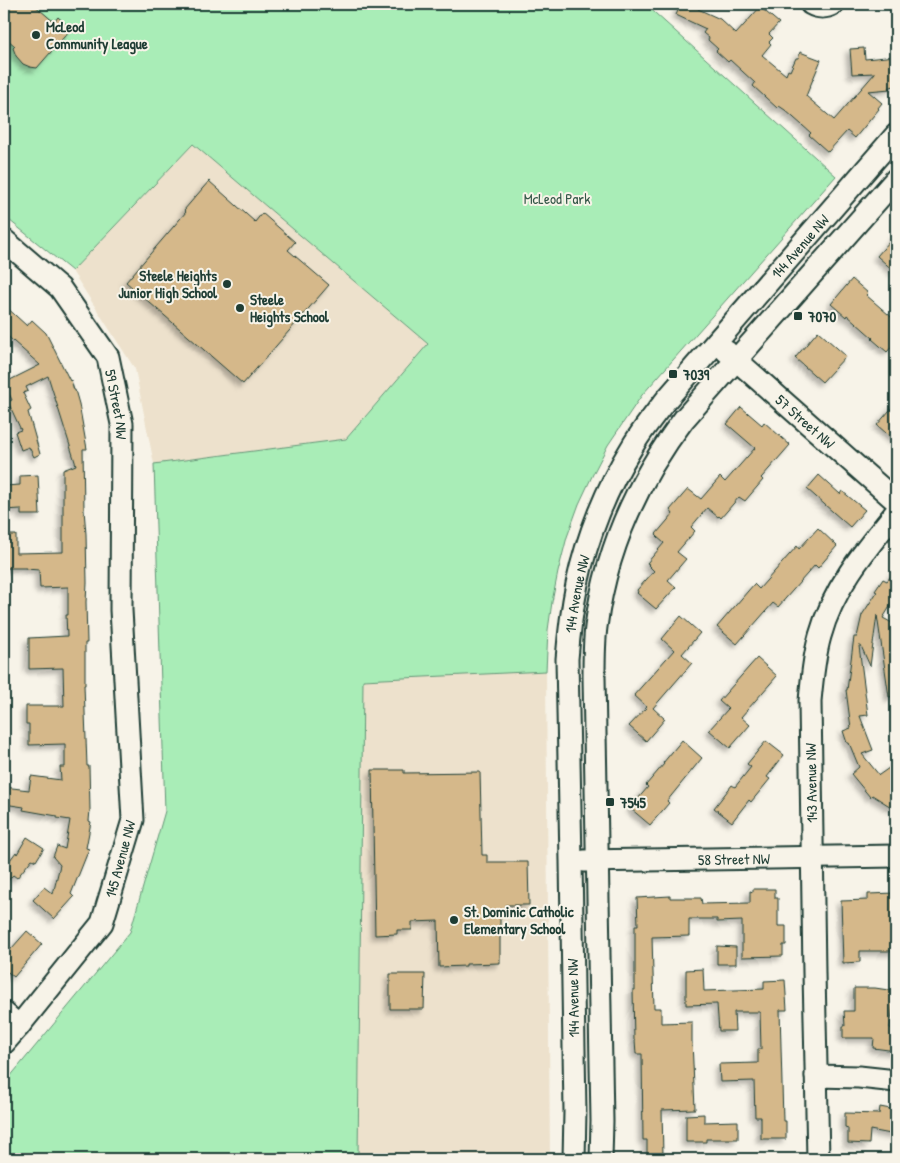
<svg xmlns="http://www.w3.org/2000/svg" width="900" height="1163" font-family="'Patrick Hand',sans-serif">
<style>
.built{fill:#ede1cc}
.green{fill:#a9edb7;stroke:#649576}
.building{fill:#d5b88a;stroke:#1f3d34;filter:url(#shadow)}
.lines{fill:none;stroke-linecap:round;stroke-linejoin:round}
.minor-casing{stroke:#1f3d34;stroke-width:25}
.minor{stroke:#f7f3e8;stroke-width:21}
.poi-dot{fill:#1f3d34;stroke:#f7f3e8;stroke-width:2}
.labels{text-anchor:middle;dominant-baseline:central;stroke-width:4;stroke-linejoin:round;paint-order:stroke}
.poi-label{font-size:15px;font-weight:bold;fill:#1f3d34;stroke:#f7f3e8;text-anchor:start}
.park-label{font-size:15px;fill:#345748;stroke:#f7f3e8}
.street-label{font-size:15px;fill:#1f3d34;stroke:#f7f3e8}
</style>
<defs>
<filter id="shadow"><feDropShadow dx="-4" dy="4" stdDeviation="2.5" flood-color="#0004"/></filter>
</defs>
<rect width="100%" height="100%" fill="#f7f3e8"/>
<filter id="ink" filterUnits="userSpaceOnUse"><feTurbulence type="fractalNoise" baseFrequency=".02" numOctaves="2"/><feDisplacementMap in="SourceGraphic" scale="10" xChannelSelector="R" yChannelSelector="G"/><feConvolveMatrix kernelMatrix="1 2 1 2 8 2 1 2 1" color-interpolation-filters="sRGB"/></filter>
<g filter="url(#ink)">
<g class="built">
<path d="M193,144L428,344L346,439L154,464L135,369L72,271Z"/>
<path d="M546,671L550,1159H358L363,680Z"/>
</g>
<path class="green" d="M4,4H645L836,176L642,395L608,445L594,472L579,504L567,537L558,572L552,602L548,630L546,671L363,680L358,1159H4V1084L130,932L165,811L154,464L346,439L428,344L193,144L72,271L4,216Z"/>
<g class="building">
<path d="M4,4H33L54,22L58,17L71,29L37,68L30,67L23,64L16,56L13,48L15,46L7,39L9,37L4,32Z"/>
<path d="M681,4H700L698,9L720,19L736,34L760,7L779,23L769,34L773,38L769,42L771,44L762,55L786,75L788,70L790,71L796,58H798L800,52L821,60L806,96L834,120L875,73L852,74L850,49L864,48L865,59L896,56V75H895L896,86L890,87V89L868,91L882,103L878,108L879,109L855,138L847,131L828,152L809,135L811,133L785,110L779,106L777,108L753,86L755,83L730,60L728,62L716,51L718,49L708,40L709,38L703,33L706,29L676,15Z"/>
<path d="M209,181L255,222L262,213L295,242L288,250L329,285L243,384L126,282L186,212L184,210Z"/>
<path d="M896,234V273L877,256Z"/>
<path d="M852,279L868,293L866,295L896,321V342L887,352L872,339L873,338L847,315L846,317L831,304Z"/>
<path d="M4,305L27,326L32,320L46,333L70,381L71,380L74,390H75L79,404L87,449H83L84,510L86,534L87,583L86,602L87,643H85V685H84L87,766H89L90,810L89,821L91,822L86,848L89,849L71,894L74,897L54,919L33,900L44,887L53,894L60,865L53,857L57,846L65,849L70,820L57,818V816L23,810L24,807L4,804V787L29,790L31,776L61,780L60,767H65V744L29,745V724H26V706H64L63,668L29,669V638L67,636L66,615H68V587L40,588L39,570L26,569V568H4V535H16V553L63,552V470L76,465L48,376L26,387L28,391L23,393L31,410L28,412L40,454L34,457L29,447L21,450L15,432L21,430L8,402L12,400L4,383L40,365L4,333Z"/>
<path d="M818,331L846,356L822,382L795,358Z"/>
<path d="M896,403V442L877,425Z"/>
<path d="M741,407L762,425L764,422L790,445L762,477L761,478L763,480L745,501L739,497L721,518L719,516L718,517L707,508L691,527L695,531L677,552L686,559L668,580L676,587L656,609L637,593L638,592L637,590L654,571L648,565L649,564L647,563L664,543L657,537L658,536L656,534L673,514L670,510L688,489L701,499L720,477L725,482L755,448L727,424Z"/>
<path d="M38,475L40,515H21V509L4,510V486L20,485V476Z"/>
<path d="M819,475L840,494L842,491L865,510L850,527L807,489Z"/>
<path d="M818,528L837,546L818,568L815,565L778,607L773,603L737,644L717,627L754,584L759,589L797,546L799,549Z"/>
<path d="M896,570V597L883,618L896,625V696L889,697L877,615L870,666L861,646H859L868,715L860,716L873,750L862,754L879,775L896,763V810L872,795L870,797L851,774L859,767L849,743H847L843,731L851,728L846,690H847L854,637H857L862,615L877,592L875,591L883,579L887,581Z"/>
<path d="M681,616L700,633L682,654L692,663L653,708L665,719L646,741L629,726L647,707L634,695L674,650L662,639Z"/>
<path d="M757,658L777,676L741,717L750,725L730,748L709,730L728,709L719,701Z"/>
<path d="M682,740L702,758L667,801L669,803L650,825L630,808L648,787L646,785L664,764L663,763Z"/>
<path d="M766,741L784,755L767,777L770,779L751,802L749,800L732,822L714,808L732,785L735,787L751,767L747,764Z"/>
<path d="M372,770H404V773L480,772L482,855H487V862H528L529,905H505V913H500V963L466,964V966L439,967L438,921L412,922V930H397V934L375,935Z"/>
<path d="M27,837L44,848L36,861L32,859L17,878L13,875L4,885V868L16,852L17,854Z"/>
<path d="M753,889H775V898H778V926H786V945H783V956L742,957V921L717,922V919H689V936L652,937L654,1008H661V1023L692,1022V1041L695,1109L662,1110L663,1156H647V1140H643L642,1054H636L635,1040H634L633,990H635V925H638L637,898L670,896V898H701L702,904L750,903V891L753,892Z"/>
<path d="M896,893V951H860V962L843,963L841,901L868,900V894Z"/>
<path d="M27,931L42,944L14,977L4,969V957Z"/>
<path d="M717,946L736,947V964H717Z"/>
<path d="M703,969L704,991L764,989V981L785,980L787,1010H780L783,1121H786V1139H761V1117H755L754,1081L720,1082L719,1064L758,1063V1049H761L760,1012H734L735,1031H719L717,1004L686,1005V970Z"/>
<path d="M390,974H425L424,1009H390Z"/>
<path d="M854,988H875L895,991L890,1028L896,1029V1051L873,1048L874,1038H843V1026H845L844,1011H854Z"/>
<path d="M880,1107L896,1110V1135L870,1130L869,1144L848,1143V1128L845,1127V1113L879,1114Z"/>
<path d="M704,1114V1122L738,1121V1139H706V1142H686V1115Z"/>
</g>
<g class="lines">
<defs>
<g id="minor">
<path d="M811,4C818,8 826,8 833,4"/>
<path id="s1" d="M4,240L60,288L108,357L122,424L121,610L133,820L102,923L19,1026L4,1043"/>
<path id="s2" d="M726,351L896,501"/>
<path id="s3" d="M584,861L896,856"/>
<path d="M4,1013L19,1026"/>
<path d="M816,1076L859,1077L896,1081"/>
<path id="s4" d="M574,1159L575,1112L571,861L567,659C569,634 572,609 577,584C587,537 607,487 632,447C642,430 654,415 666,400L896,135"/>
<path d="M601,1159L602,1121L594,677C594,660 594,643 596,627C606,548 637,481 684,419L896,179"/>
<path d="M818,1159L814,973L810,701C812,679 814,657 820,636C833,588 865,550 896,512"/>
</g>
</defs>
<use href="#minor" class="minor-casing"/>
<use href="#minor" class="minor"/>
</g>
</g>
<g class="poi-dot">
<circle cx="36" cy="35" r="5"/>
<circle cx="227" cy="284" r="5"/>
<circle cx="240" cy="308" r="5"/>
<rect x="793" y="311" width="10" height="10" rx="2.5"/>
<rect x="668" y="369" width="10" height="10" rx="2.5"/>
<rect x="605" y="797" width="10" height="10" rx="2.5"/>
<circle cx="454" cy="920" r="5"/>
</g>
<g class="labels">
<g class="poi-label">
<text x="46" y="26">McLeod<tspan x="46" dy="17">Community League</tspan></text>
<text x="217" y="275" text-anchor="end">Steele Heights<tspan x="217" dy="17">Junior High School</tspan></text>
<text x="250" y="299">Steele<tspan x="250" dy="17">Heights School</tspan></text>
<text x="808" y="316">7070</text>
<text x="683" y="374">7039</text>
<text x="620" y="802">7545</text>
<text x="464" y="911">St. Dominic Catholic<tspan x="464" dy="17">Elementary School</tspan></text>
</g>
<g class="park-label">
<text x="557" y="198">McLeod Park</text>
</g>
<g class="street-label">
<text stroke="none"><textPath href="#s4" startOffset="986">144 Avenue NW</textPath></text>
<text stroke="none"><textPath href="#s1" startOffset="206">59 Street NW</textPath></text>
<text stroke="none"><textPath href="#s2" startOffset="106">57 Street NW</textPath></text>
<text stroke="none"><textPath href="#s4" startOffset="566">144 Avenue NW</textPath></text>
<text transform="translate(811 783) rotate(-91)">143 Avenue NW</text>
<text stroke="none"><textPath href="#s3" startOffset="150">58 Street NW</textPath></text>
<text transform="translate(120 859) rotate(-75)">145 Avenue NW</text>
<text transform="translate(573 998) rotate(-91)">144 Avenue NW</text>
</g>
</g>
<rect width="900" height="1163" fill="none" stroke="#f7f3e8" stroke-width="20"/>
<rect x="10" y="10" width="880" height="1143" fill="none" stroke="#1f3d34" stroke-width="2" filter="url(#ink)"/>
</svg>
